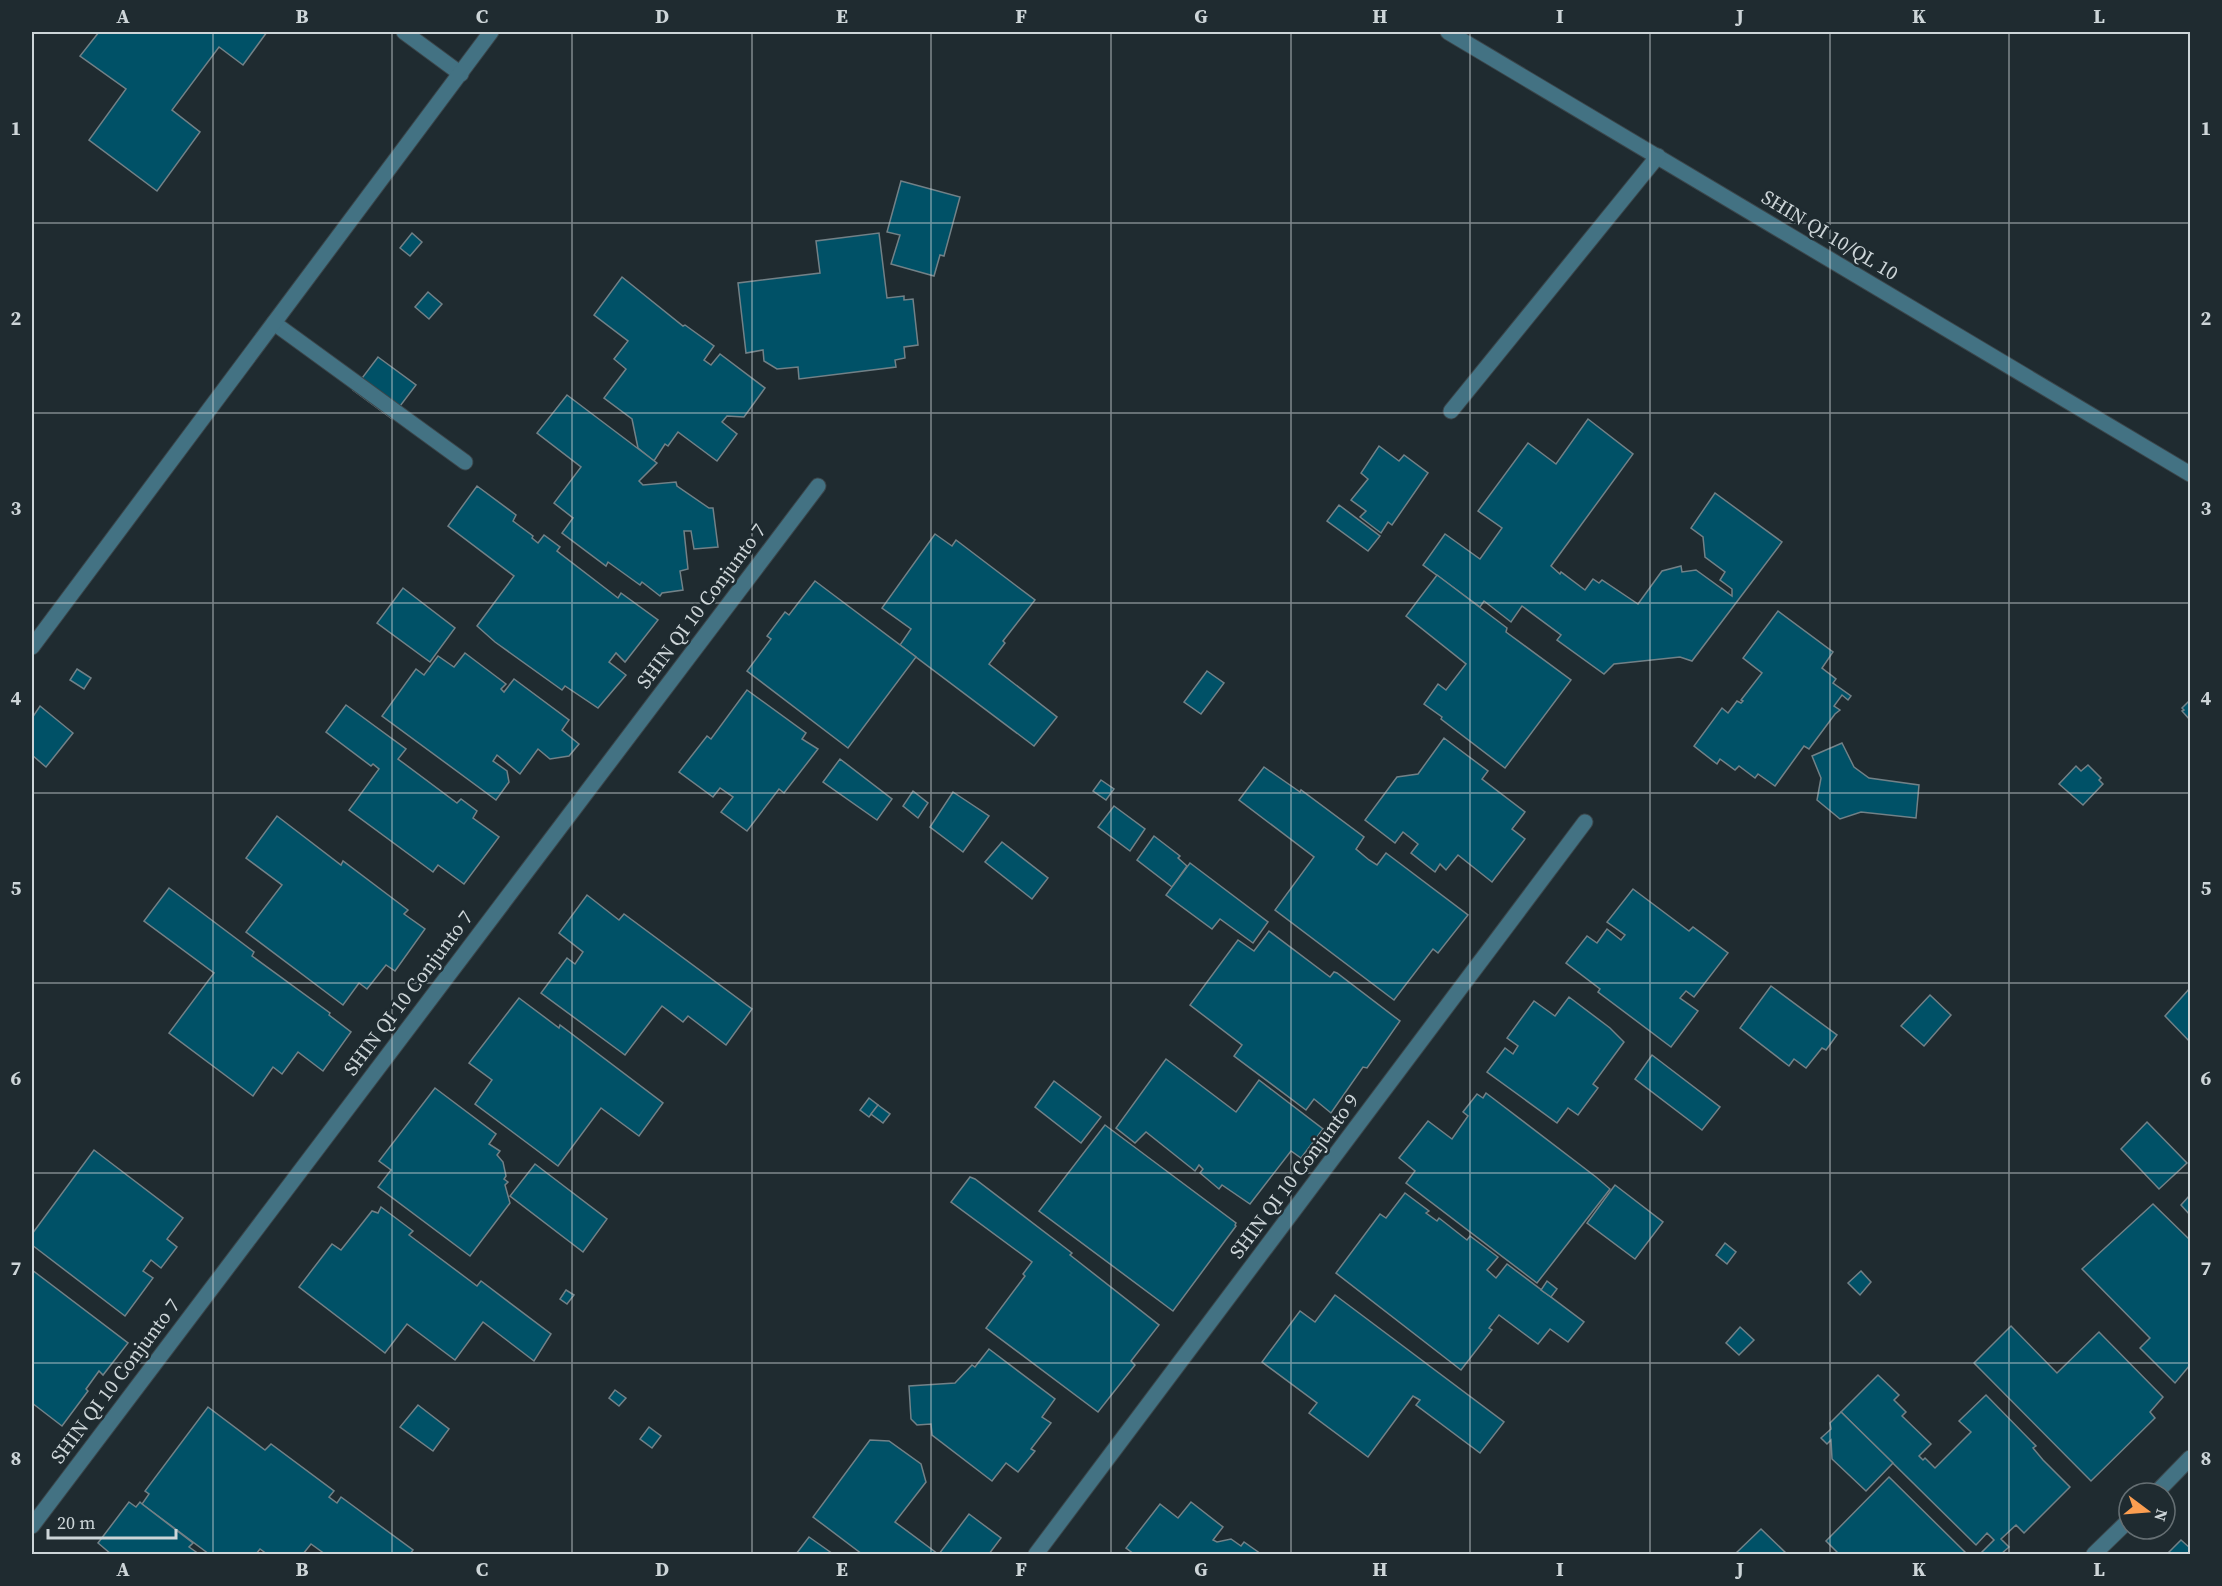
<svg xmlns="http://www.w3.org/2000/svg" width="2222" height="1586" font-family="'Source Serif 4',serif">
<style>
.building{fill:#005167;stroke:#728187;stroke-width:1.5}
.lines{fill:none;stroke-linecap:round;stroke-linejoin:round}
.minor-casing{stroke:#3b464b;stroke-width:17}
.minor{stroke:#437283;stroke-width:15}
.grid{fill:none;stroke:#cdd5d8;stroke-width:1.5;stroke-opacity:0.55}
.labels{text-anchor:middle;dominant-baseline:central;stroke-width:5;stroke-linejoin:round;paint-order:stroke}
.street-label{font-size:20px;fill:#cdd5d8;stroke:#1f2b30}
.neatline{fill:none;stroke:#cdd5d8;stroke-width:2}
.grid-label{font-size:20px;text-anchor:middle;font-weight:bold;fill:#cdd5d8}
</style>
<rect width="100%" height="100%" fill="#1f2b30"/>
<g class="building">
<path d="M99,32H267L243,65L219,47L172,110L200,132L157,191L89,140L126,89L80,56Z"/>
<path d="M901,181L960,197L944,256L940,255L934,276L891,264L900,235L887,232Z"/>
<path d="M412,233L422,242L410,256L400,248Z"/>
<path d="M879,233L887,298L904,296V300L913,299L918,345L904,347L905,358L895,360L896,367L799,379L798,367L777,369L764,361L763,350L746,353L738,283L820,273L816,241Z"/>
<path d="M622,277L683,326L685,325L714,346L704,360L711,365L720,354L765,388L744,417L727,416L722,422L737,434L717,461L678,432L668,446L665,444L654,461L638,448L632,419L604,398L626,369L614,359L628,341L594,315Z"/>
<path d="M428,292L442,304L429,319L415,307Z"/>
<path d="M378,357L416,385L391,418L353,390Z"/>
<path d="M567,395L657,463L639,481L643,485L676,482L677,486L709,508H713L718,547L694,549L691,531H684L688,569L680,571L683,590L662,593L660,596L642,582L640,585L608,562L606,566L562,533L573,518L554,503L581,467L537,433Z"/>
<path d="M1588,419L1633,454L1551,566L1560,574L1561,572L1585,590L1593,579L1599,583L1602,580L1638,604L1662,571L1681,566L1682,572L1696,570L1732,596V589L1720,580L1725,572L1705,557L1703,537L1691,528L1715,493L1782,542L1692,661L1680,657L1614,664L1604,674L1557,640L1561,635L1522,606L1511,622L1484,601L1480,607L1423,565L1445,534L1480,559L1502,528L1478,511L1528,443L1556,464Z"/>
<path d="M1379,446L1399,461L1404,455L1428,473L1392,525L1388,522L1381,533L1360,517L1366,511L1351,500L1368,479L1361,473Z"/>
<path d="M477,486L516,515L513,521L533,536L532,538L538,543L544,535L560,547L557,551L618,598L621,593L658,620L625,662L616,653L609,662L626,675L598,708L565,686L562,690L495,642L477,626L514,576L448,526Z"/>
<path d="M1339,505L1380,536L1368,551L1327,521Z"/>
<path d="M935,534L952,546L956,540L1035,600L1003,641L1005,643L989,664L1057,717L1034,746L900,645L911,629L882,608Z"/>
<path d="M1437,575L1507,628L1506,632L1571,680L1505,768L1441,719L1442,717L1424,704L1438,684L1446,690L1466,664L1406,616Z"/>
<path d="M815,581L916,657L848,748L747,671L771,639L767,636L785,612L789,615Z"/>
<path d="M403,588L455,628L430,662L377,623Z"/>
<path d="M1778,611L1833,652L1822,668L1836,679L1833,683L1851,696L1848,700L1842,695L1834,706L1840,710L1835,714L1809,749L1804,746L1775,786L1758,774L1755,778L1739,766L1735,770L1720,759L1717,764L1694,746L1722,708L1728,713L1737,701L1741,703L1743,701L1741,700L1762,673L1743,658Z"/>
<path d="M465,653L506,684L501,689L504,692L514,679L569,720L562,730L579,744L569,756L550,759L538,749L520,774L497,755L493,761L507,771L509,782L496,800L382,716L416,669L424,675L438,656L454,667Z"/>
<path d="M77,669L91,678L84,689L70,680Z"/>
<path d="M1207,671L1224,683L1201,714L1184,702Z"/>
<path d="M747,690L806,733L802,739L818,749L784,793L779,789L747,831L721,812L733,797L720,788L713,797L679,772L707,736L711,739Z"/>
<path d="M2190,700V720L2182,711L2184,710L2182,708Z"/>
<path d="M346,705L406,749L398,759L457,803L461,799L477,811L473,818L499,837L464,884L438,865L433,872L349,810L379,769L373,764L371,766L326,732Z"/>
<path d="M40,706L73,733L46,767L32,755V718Z"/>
<path d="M1444,738L1488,771L1482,779L1525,812L1512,829L1525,839L1492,882L1458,855L1446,870L1440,864L1435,872L1411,853L1418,844L1403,832L1395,843L1365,820L1397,777L1418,774Z"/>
<path d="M1842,743L1854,767L1869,778L1919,785L1916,818L1861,812L1840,819L1817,800L1821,778L1812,756Z"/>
<path d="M840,759L892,799L877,820L823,782Z"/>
<path d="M2088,765L2101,778L2099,780L2103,784L2083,805L2059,784L2076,766L2081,771Z"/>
<path d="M1264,767L1300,792L1301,790L1364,837L1356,849L1369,860L1377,865L1386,853L1468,915L1438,953L1433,949L1394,1000L1275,910L1314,857L1239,800Z"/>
<path d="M1101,780L1114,789L1106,800L1093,791Z"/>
<path d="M913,791L928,803L918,818L903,806Z"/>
<path d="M953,792L989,816L963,852L930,827Z"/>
<path d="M1114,806L1145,829L1130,851L1098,827Z"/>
<path d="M277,816L341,865L343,861L408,910L404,914L425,929L395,971L386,965L367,989L359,983L343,1005L246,932L282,885L246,858Z"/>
<path d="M1154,836L1180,856L1178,858L1187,866L1172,887L1137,860Z"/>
<path d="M1002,842L1048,878L1032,899L985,862Z"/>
<path d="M1190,863L1268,922L1253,943L1220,919L1212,929L1166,895Z"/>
<path d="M169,888L254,952L252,956L330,1013L329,1015L351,1032L323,1071L298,1052L282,1074L273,1067L253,1096L169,1033L214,973L144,921Z"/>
<path d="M1633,889L1689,931L1693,927L1728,953L1694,997L1686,991L1680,998L1698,1011L1671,1047L1598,992L1600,989L1566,963L1587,936L1597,943L1607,929L1621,940L1625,935L1607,922Z"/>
<path d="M587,895L619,920L624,914L752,1009L726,1045L688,1016L683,1022L662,1006L625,1055L541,993L567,958L575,964L583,952L559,933Z"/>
<path d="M1269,931L1330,977L1334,972L1337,973L1400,1021L1367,1068L1363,1067L1331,1113L1314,1099L1306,1110L1234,1056L1242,1045L1190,1005L1238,940L1254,951Z"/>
<path d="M1771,986L1837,1035L1826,1050L1822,1048L1806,1068L1794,1059L1789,1066L1740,1028Z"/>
<path d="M2190,988V1042L2165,1016Z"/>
<path d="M1930,995L1951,1015L1924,1046L1901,1026Z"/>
<path d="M1569,997L1610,1028L1624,1042L1593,1084L1598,1088L1578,1115L1568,1108L1557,1123L1487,1072L1505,1048L1513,1054L1518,1046L1507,1038L1534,1001L1555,1016Z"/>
<path d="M519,998L559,1028L560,1025L663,1103L639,1136L601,1108L558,1166L475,1104L492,1080L469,1063Z"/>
<path d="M1652,1055L1720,1107L1702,1130L1635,1079Z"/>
<path d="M1166,1059L1236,1112L1259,1080L1323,1129L1301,1158L1291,1151L1250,1204L1222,1185L1219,1189L1200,1173L1203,1169L1199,1165L1195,1171L1146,1132L1135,1143L1116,1128Z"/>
<path d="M1054,1081L1101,1117L1081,1143L1035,1107Z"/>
<path d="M435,1088L496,1134L489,1144L500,1151L497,1155L503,1162L506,1176L504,1179L508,1182L505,1185L510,1203L470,1256L378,1187L391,1170L379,1161Z"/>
<path d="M1486,1093L1596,1177L1610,1189L1537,1283L1406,1183L1415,1171L1399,1158L1428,1121L1452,1139L1468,1116L1463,1112L1477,1094L1483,1098Z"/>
<path d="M869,1098L878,1105L869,1117L860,1110Z"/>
<path d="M878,1105L890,1114L883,1123L871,1114Z"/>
<path d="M2147,1122L2187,1163L2159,1189L2121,1149Z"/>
<path d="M1105,1125L1236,1223L1235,1225L1236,1226L1173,1311L1039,1211Z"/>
<path d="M94,1150L183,1218L167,1239L177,1247L161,1268L151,1260L143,1271L153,1278L125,1316L32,1245V1234Z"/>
<path d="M535,1164L607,1219L583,1252L510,1196Z"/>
<path d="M970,1177L975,1179L1072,1253L1070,1255L1159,1325L1131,1361L1135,1365L1098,1412L986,1328L1025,1276L1023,1274L1032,1262L951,1202Z"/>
<path d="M1615,1185L1663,1222L1635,1259L1587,1223Z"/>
<path d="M1405,1193L1429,1211L1426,1213L1437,1221L1439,1218L1467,1240L1470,1236L1498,1257L1487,1270L1496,1278L1507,1264L1584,1322L1568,1342L1550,1329L1538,1344L1499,1315L1489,1328L1492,1330L1461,1370L1336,1273L1380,1214L1386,1218Z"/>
<path d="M2190,1195V1215L2181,1205Z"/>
<path d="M2153,1204L2190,1240V1365L2175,1383L2140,1348L2150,1338L2082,1269Z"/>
<path d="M381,1207L413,1231L409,1235L477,1286L481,1281L551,1334L534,1361L483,1322L455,1360L407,1324L385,1353L299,1287L332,1244L341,1250L372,1211L378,1213Z"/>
<path d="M1725,1243L1736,1252L1727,1264L1716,1255Z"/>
<path d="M32,1270L128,1343L103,1375L99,1371L86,1389L88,1391L62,1426L32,1403Z"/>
<path d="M1861,1271L1871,1282L1860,1295L1848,1283Z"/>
<path d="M1547,1281L1557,1289L1551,1297L1541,1290Z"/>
<path d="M566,1290L574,1295L567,1304L560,1299Z"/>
<path d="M1335,1295L1504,1422L1480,1453L1416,1405L1420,1400L1413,1396L1368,1457L1309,1413L1317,1403L1262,1362L1300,1311L1315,1322Z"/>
<path d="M2011,1326L2057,1373L2099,1332L2163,1397L2150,1412L2155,1418L2091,1481L1974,1363Z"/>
<path d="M1740,1327L1754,1340L1739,1355L1726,1343Z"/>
<path d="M989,1349L1055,1399L1042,1417L1051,1423L1031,1449L1035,1451L1018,1472L1006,1463L992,1481L932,1435L931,1424L917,1425L911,1419L909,1386L955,1383L972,1365L975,1367Z"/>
<path d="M1878,1375L1899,1395L1894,1400L1906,1412L1902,1416L1931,1444L1919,1456L1923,1460L1925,1458L1935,1468L1971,1432L1959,1421L1986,1395L2036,1446L2033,1448L2043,1460L2070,1487L2024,1533L2016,1525L2001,1539L2009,1547L2001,1554H1985L1982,1552L1994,1540L1987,1533L1976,1545L1841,1412Z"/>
<path d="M615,1390L626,1398L619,1406L609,1398Z"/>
<path d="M418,1405L449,1429L433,1451L400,1427Z"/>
<path d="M208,1407L265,1450L271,1444L334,1491L329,1497L337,1503L341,1497L413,1550L410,1554H325L311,1544L303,1554H267L260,1549L256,1554H209L142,1504L149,1494L145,1491Z"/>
<path d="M1841,1412L1893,1463L1866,1491L1832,1459L1831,1440L1827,1444L1821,1438L1831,1429L1830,1423Z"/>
<path d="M649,1427L661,1436L652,1448L640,1439Z"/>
<path d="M870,1440L889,1441L921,1464L926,1482L895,1522L938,1554H862L813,1517Z"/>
<path d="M1889,1477L1967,1554H1839L1826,1541Z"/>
<path d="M129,1502L136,1507L140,1502L142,1504L193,1543L189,1547L199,1554H111L98,1543Z"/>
<path d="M1191,1502L1223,1527L1213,1540L1217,1542L1231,1539L1241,1546L1244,1542L1261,1554H1134L1126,1548L1160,1504L1178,1518Z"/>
<path d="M969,1514L1001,1538L989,1554H939Z"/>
<path d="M1761,1529L1787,1554H1735Z"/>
<path d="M809,1537L833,1554H796Z"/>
<path d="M2181,1540L2190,1548V1554H2167Z"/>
</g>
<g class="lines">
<defs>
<g id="minor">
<path d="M404,32L461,74"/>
<path d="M1448,32L2190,474"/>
<path d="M274,323L465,462"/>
<path d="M1451,411L1658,156"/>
<path d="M32,647L491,32"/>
<path d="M2156,1493L2190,1458"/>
<path d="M32,1526L818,486"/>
<path d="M1036,1554L1585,822"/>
<path d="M2094,1554L2129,1520"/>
</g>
</defs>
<use href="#minor" class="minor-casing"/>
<use href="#minor" class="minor"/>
</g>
<path class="grid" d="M213,32V1554M392,32V1554M572,32V1554M752,32V1554M931,32V1554M1111,32V1554M1291,32V1554M1470,32V1554M1650,32V1554M1830,32V1554M2009,32V1554M32,223H2190M32,413H2190M32,603H2190M32,793H2190M32,983H2190M32,1173H2190M32,1363H2190"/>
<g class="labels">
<g class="street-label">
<text transform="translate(1830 235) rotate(31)">SHIN QI 10/QL 10</text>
<text transform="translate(701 606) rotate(-53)">SHIN QI 10 Conjunto 7</text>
<text transform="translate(408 993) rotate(-53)">SHIN QI 10 Conjunto 7</text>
<text transform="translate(1294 1176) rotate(-53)">SHIN QI 10 Conjunto 9</text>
<text transform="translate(115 1381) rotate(-53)">SHIN QI 10 Conjunto 7</text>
</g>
</g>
<rect width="2222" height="1586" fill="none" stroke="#1f2b30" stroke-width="66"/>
<g transform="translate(2147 1511) rotate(106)"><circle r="28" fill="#1f2b30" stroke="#656f73" stroke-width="1.5"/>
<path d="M0-4.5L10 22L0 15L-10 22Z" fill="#fb9e51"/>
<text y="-9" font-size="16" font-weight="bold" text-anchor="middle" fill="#cdd5d8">N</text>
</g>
<path d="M48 1529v9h128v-9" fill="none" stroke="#cdd5d8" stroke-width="3"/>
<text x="57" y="1529" font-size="18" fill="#cdd5d8" stroke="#1f2b30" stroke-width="4.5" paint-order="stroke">20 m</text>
<rect x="33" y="33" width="2156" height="1520" class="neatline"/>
<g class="grid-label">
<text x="123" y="23">A</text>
<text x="302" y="23">B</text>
<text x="482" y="23">C</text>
<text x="662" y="23">D</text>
<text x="842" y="23">E</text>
<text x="1021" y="23">F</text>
<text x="1201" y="23">G</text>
<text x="1380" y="23">H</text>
<text x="1560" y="23">I</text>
<text x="1740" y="23">J</text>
<text x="1919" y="23">K</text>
<text x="2099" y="23">L</text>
<text x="16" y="135">1</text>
<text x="2206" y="135">1</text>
<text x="16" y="325">2</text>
<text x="2206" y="325">2</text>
<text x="16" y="515">3</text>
<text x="2206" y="515">3</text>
<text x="16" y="705">4</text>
<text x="2206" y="705">4</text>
<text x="16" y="895">5</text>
<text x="2206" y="895">5</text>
<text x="16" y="1085">6</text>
<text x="2206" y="1085">6</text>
<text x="16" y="1275">7</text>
<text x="2206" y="1275">7</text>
<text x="16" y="1465">8</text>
<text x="2206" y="1465">8</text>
<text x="123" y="1576">A</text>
<text x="302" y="1576">B</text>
<text x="482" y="1576">C</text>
<text x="662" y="1576">D</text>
<text x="842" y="1576">E</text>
<text x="1021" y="1576">F</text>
<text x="1201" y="1576">G</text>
<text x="1380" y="1576">H</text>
<text x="1560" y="1576">I</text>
<text x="1740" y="1576">J</text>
<text x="1919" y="1576">K</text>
<text x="2099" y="1576">L</text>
</g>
</svg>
